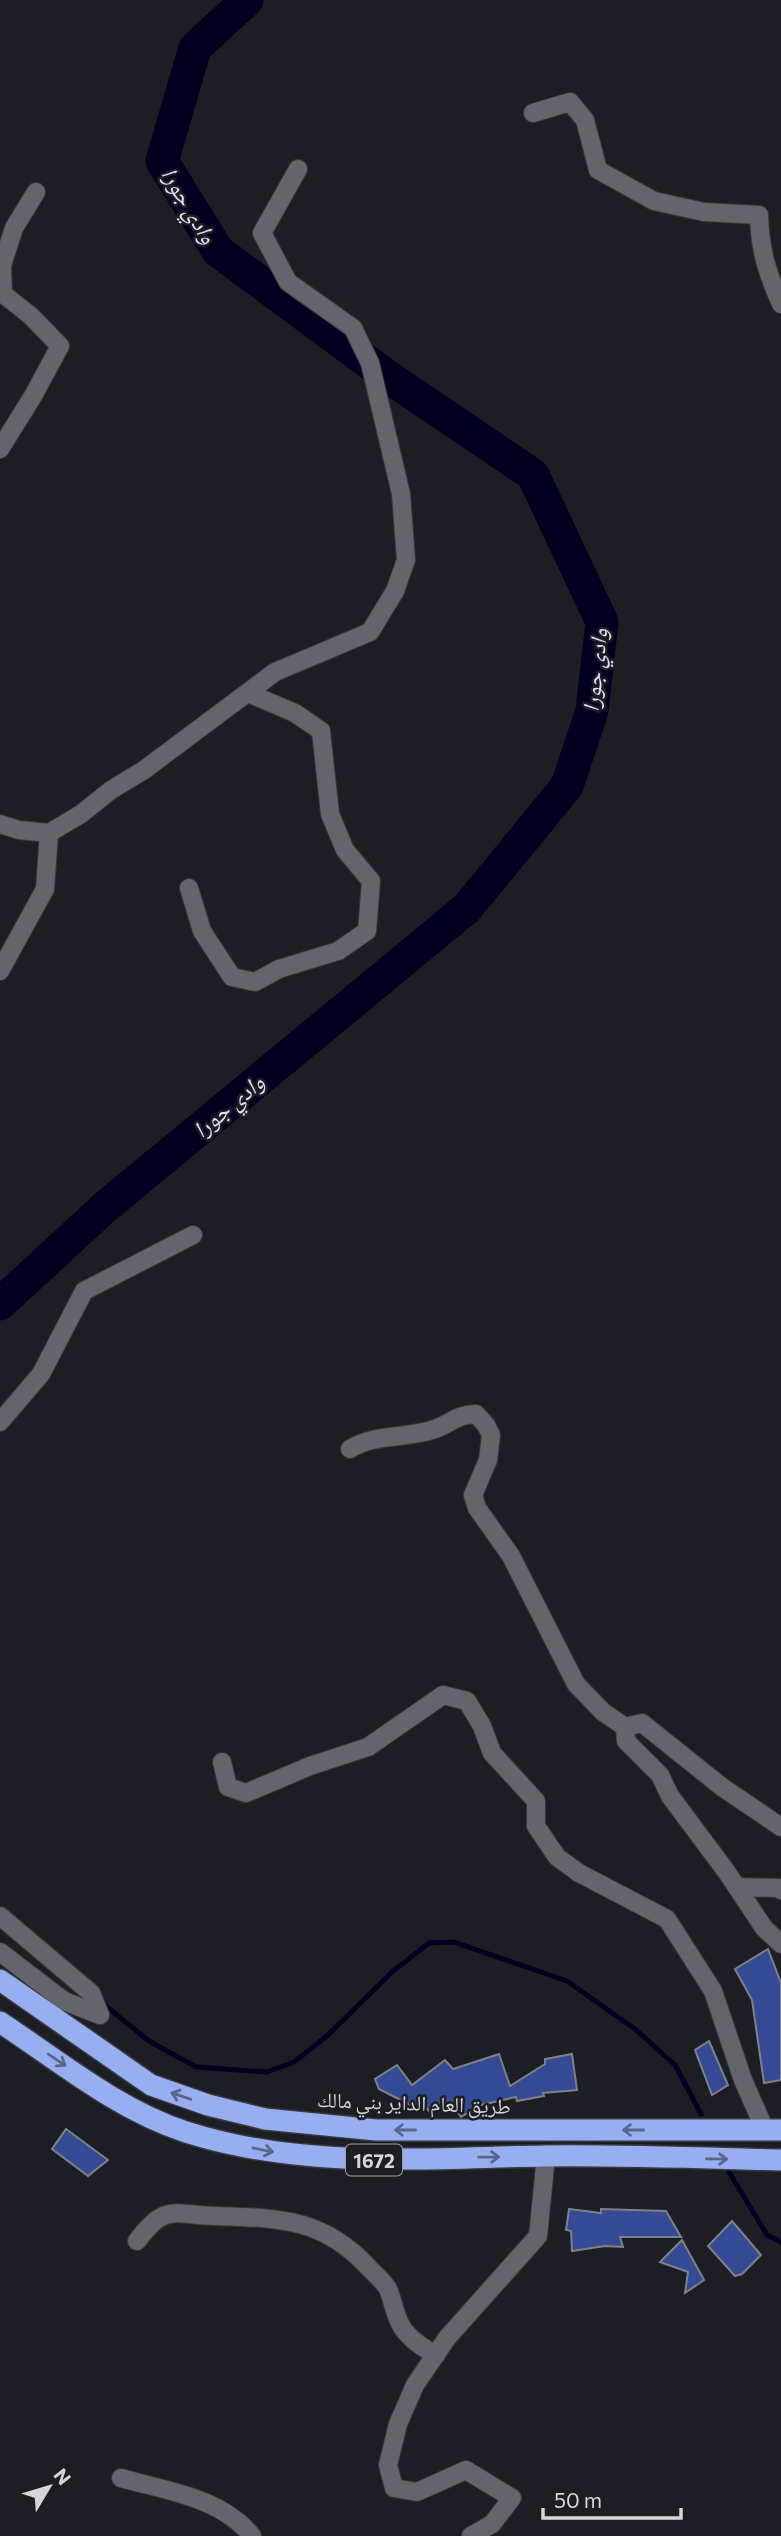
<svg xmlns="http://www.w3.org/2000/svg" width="781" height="2536" font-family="Commissioner,'Noto Naskh Arabic',sans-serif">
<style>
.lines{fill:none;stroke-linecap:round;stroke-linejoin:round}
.stream{stroke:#010021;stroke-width:5}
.river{stroke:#010021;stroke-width:33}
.building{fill:#354a94;stroke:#7e8087;stroke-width:2}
.minor-casing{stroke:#38393e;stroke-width:20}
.highway-casing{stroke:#38393e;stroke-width:24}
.minor{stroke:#63656b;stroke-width:18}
.highway{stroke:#97aef0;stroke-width:21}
.oneway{stroke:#5a668a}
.labels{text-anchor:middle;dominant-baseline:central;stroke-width:5;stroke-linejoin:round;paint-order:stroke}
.shield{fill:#1c1e23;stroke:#9d9fa2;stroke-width:2}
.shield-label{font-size:19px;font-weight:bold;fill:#d4d6d9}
.street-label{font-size:21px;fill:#d4d6d9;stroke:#1c1e23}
.water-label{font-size:23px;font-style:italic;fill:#dae2f8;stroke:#1c1e23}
</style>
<rect width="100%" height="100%" fill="#1c1e23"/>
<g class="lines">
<g class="stream">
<path d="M102,2003L149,2041L196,2067L267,2072L294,2062L328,2035L393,1971L429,1943L454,1942L567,1981L635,2029L675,2065L701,2114"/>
<path d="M729,2172L767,2235L781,2242"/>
</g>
<path class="river" d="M0,1304L105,1207L467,908L567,786L592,711L602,622L533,475L387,376L218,251L162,161L195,48L247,0"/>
</g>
<g class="building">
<path d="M768,1949L781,1983V2080L764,2083L752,2000L735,1969Z"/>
<path d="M709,2041L728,2085L712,2095L695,2050Z"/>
<path d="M499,2054L510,2086L545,2064V2059L572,2054L577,2090L543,2093L544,2096L517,2101L516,2097L481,2105L461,2117L454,2107L450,2112L444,2105L431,2114L425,2106L414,2107L379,2089L375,2079L397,2065L412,2085L445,2060L453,2069Z"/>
<path d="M66,2129L108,2160L88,2176L52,2149Z"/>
<path d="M569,2209L601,2213V2209L666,2211L681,2237H620L623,2247L605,2246L572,2251L571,2231L566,2230Z"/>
<path d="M732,2221L761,2255L742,2274L735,2276L708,2246Z"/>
<path d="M682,2240L704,2280L685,2293L688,2272L660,2262Z"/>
</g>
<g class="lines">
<defs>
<g id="minor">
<path d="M533,113L570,102L585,120L598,170L654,201L704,212L759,215C760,251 767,272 781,304"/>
<path d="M0,449L33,396L60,346L31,316L3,294L2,265L14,228L36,192"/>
<path d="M0,824L19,830L49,833L81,814L111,790L144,770L275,672L370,632L395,591L406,560L401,494L370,363L353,328L288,282L262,233L298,169"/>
<path d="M189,888L202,931L232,977L255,982L279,969L338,951L367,931L371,881L345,850L330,814L321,731L295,713L248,693"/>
<path d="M0,971L45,889L49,833"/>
<path d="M0,1422L41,1374L84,1291L193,1235"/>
<path d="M350,1449C375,1433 407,1439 435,1429C452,1423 455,1415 476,1414L486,1425L491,1435L488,1460L473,1495L477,1508L511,1556L576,1684L603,1712L625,1727"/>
<path d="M222,1762L228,1787L246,1793L310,1766L368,1747L443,1695L467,1701L482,1726L492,1753L536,1801V1826L557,1857L579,1873L667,1919L713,1991L743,2080L765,2130"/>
<path d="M781,1827L722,1787L642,1723L625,1727L626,1741L660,1775L670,1796L726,1871L764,1928L781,1944"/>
<path d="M737,1887L778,1888L781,1890"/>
<path d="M0,1916L91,1993L100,2015"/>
<path d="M0,1952L64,2001L100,2015"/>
<path d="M137,2241C166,2202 174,2215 215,2216C280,2218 324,2218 370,2269C376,2275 384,2282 388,2289C392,2298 394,2310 398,2319C404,2336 421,2347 436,2355"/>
<path d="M121,2478C166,2491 221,2497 252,2536"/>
<path d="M471,2536L492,2524L512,2498L466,2470L417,2492L394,2488L388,2465L398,2424L415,2385L447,2338L538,2236L546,2156"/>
</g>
<g id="highway">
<path d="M0,1980L151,2085L208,2105L265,2119L376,2130H781"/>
<path d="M0,2022C59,2061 118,2110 186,2132C302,2169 423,2158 543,2156C622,2155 702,2158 781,2160"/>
</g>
</defs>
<use href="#minor" class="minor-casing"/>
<use href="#highway" class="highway-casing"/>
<use href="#minor" class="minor"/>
<use href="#highway" class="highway"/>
</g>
<defs><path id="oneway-shaft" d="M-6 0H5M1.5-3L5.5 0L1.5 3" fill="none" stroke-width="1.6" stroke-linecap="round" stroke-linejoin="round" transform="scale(1.75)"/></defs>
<g class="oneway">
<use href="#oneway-shaft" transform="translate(57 2060) rotate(34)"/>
<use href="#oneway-shaft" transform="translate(181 2096) rotate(-161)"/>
<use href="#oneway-shaft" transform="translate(405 2130) rotate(-180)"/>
<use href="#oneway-shaft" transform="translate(633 2130) rotate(-180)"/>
<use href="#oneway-shaft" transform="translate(263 2150) rotate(12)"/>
<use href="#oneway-shaft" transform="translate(489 2157) rotate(-1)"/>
<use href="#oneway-shaft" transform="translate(717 2159) rotate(1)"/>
</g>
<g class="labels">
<rect class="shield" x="346" y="2144.5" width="56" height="31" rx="5"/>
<g class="shield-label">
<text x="374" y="2160">1672</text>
</g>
<g class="street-label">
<text transform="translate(414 2102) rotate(2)">طريق العام الداير بني مالك</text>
</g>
<g class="water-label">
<text transform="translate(190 205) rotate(59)">وادي جورا</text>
<text transform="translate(594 670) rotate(-84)">وادي جورا</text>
<text transform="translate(228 1105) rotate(-40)">وادي جورا</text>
</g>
</g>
<g transform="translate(49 2487) rotate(52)" stroke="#1c1e23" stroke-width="5" paint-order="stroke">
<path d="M0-5L12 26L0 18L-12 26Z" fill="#d4d6d9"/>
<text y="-10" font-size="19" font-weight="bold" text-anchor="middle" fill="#d4d6d9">N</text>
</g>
<path d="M543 2508v10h138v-10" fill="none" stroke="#d4d6d9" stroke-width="3.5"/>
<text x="554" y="2508" font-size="21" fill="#d4d6d9" stroke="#1c1e23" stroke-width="5" paint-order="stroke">50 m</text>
</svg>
